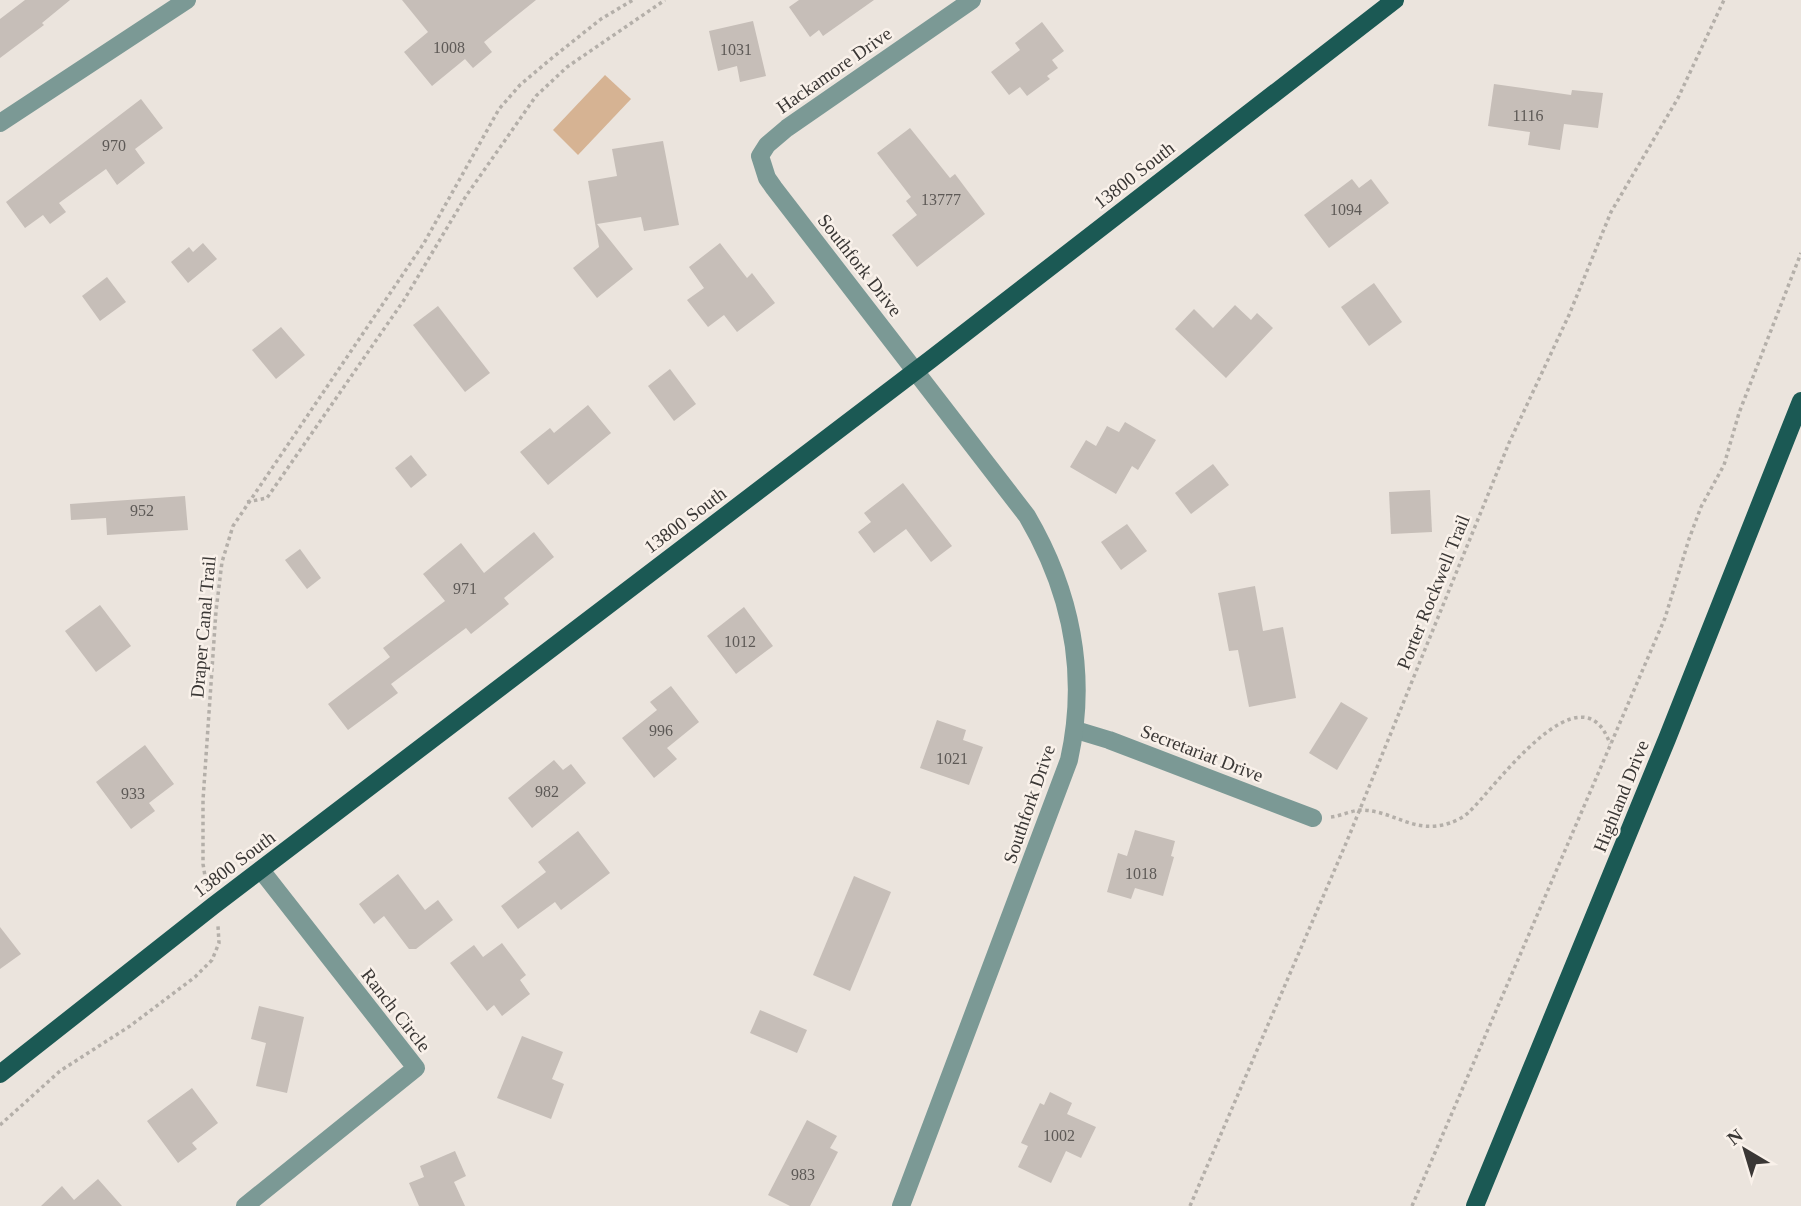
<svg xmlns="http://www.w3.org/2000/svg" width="1801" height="1206" font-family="Georgia,serif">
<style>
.grass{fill:#d6b393}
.building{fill:#c6beb8}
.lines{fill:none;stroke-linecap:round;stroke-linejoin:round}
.path{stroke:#b4afa9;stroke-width:3.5;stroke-dasharray:3.5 3.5;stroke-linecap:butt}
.minor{stroke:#7b9995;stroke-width:18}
.major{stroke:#1b5954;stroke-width:18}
.labels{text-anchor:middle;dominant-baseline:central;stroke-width:5;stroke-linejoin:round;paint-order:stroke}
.number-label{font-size:16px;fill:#5d5956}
.street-label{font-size:19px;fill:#3a3735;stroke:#f9f1ea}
</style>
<rect width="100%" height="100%" fill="#ebe4dd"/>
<path class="grass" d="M605,75L631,99L578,155L553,130Z"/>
<g class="building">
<path d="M25,0H70L42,23L44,25L0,58V19Z"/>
<path d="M402,0H536L484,42L492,52L473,68L465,59L432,86L404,52L428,32Z"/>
<path d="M799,0H874L823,36L819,30L810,37L789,7Z"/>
<path d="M753,21L766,76L740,82L737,66L718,71L709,31Z"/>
<path d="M1042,22L1064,51L1052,60L1058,68L1047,76L1050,79L1027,96L1020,87L1009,95L991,72L1020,50L1015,43Z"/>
<path d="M1494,84L1571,95L1572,90L1603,93L1598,128L1564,124L1560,150L1528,145L1530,132L1488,126Z"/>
<path d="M141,99L163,128L135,149L145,163L117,185L106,169L59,203L66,212L50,224L43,215L25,228L6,202Z"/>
<path d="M910,128L950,178L955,174L985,214L917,267L892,235L917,215L906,201L911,197L877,153Z"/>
<path d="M663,141L679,225L644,231L641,217L597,224L633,269L597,298L573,268L599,247L588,181L617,176L612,149Z"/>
<path d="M1352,179L1359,188L1371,179L1389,203L1329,248L1304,215Z"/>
<path d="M203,243L217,259L188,283L171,262L189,247L193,252Z"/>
<path d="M720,243L747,278L752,273L775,303L737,332L724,315L708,327L687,300L704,288L689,267Z"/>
<path d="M107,277L126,302L100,321L82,296Z"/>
<path d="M1374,283L1402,322L1369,346L1341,307Z"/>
<path d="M1235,305L1251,320L1257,313L1273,328L1226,378L1175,329L1194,309L1213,328Z"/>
<path d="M438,306L490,373L465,392L413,325Z"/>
<path d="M281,327L305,355L276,379L252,350Z"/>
<path d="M670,369L696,404L674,421L648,386Z"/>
<path d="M588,405L611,433L548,485L520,452L550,428L554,433Z"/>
<path d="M1125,422L1156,440L1138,470L1132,466L1116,494L1070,467L1086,440L1096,446L1107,426L1119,432Z"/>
<path d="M411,455L427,475L411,488L395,468Z"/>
<path d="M1213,464L1229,485L1191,514L1175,493Z"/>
<path d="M903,483L952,546L931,562L906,529L874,553L858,532L871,522L864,513Z"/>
<path d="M1430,490L1432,532L1391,534L1389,492Z"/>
<path d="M185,496L188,530L107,535L106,518L71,520L70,504Z"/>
<path d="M1127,524L1147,551L1121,570L1101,542Z"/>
<path d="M534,532L554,557L504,598L509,604L471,634L466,628L391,684L398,693L348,730L328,704L390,657L383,648L445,601L423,574L461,543L484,573Z"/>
<path d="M300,549L321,578L307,589L285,560Z"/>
<path d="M1255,586L1263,631L1283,627L1296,698L1249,707L1238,650L1229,651L1218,593Z"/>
<path d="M100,605L131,646L96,672L65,631Z"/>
<path d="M744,607L773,646L736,674L707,636Z"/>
<path d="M671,686L699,722L667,748L677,759L654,778L622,738L657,710L650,702Z"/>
<path d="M1341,702L1368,718L1337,770L1309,753Z"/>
<path d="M937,720L966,730L963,740L983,747L969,785L920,768Z"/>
<path d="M145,745L174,784L149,803L155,811L131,829L96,782Z"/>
<path d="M554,760L563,770L571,764L586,783L532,828L508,798Z"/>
<path d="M1135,830L1175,841L1171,856L1174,857L1163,896L1135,888L1131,899L1107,892L1118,853L1127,856Z"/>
<path d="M578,831L610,873L561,910L555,902L518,929L501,906L546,872L538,862Z"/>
<path d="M398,874L425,910L438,900L453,920L416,949H409L384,916L374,924L359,904Z"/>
<path d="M854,876L891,892L850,991L813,975Z"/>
<path d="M0,927L21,954L0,969Z"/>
<path d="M502,943L526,975L520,980L530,994L502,1016L494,1005L487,1011L450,963L474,945L483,957Z"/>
<path d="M259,1006L304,1017L287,1093L256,1086L266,1043L251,1039Z"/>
<path d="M760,1010L807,1030L797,1053L750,1033Z"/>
<path d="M522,1036L563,1052L552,1079L564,1084L551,1119L497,1098Z"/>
<path d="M192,1088L218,1123L192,1143L197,1149L178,1163L147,1121Z"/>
<path d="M1050,1092L1072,1103L1067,1114L1096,1127L1081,1158L1066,1151L1051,1183L1018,1167L1028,1146L1021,1143L1040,1103L1044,1105Z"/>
<path d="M807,1120L837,1136L830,1148L838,1152L810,1206H790L768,1195Z"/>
<path d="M455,1151L466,1176L454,1182L465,1206H419L409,1183L424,1177L420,1166Z"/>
<path d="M98,1179L122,1206H41L62,1186L74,1200Z"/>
</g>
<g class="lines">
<g class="path">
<path d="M247,502L267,498L404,300L466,196L536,96L567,67L665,0"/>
<path d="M1331,817C1341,816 1352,810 1362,810C1395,811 1414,835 1450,823C1456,821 1464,817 1469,812C1494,789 1582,663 1610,744"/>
<path d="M207,888L203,864V800L216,611L222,562L233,526L424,243L499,109L520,85L552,58L601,19L633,0"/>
<path d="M0,1125L60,1071L130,1026L195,977L212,960L219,943L218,926"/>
<path d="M1190,1206L1347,841L1509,443L1569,315L1611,212L1678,98L1724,0"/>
<path d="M1412,1206L1665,618L1689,539L1701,507L1724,465L1739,413L1801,253"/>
</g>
<g class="minor">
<path d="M0,123L187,0"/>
<path d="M1076,730L1109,740L1313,818"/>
<path d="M245,1206L416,1068L261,870"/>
<path d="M901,1206L1069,760C1088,674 1071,591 1027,516L774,188L767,178L760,156L767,145L787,128L972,0"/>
</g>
<g class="major">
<path d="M0,1074L213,906L930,360L1395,0"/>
<path d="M1475,1206L1667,739L1801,401"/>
</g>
</g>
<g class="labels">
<g class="number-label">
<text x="449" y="47">1008</text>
<text x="736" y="49">1031</text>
<text x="1528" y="115">1116</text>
<text x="114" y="145">970</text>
<text x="941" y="199">13777</text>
<text x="1346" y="209">1094</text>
<text x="142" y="510">952</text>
<text x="465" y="588">971</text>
<text x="740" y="641">1012</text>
<text x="661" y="730">996</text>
<text x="952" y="758">1021</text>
<text x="547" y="791">982</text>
<text x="133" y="793">933</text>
<text x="1141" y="873">1018</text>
<text x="1059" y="1135">1002</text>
<text x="803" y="1174">983</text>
</g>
<g class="street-label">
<text transform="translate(834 70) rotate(-35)">Hackamore Drive</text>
<text transform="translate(1134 175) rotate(-38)">13800 South</text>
<text transform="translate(860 265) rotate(52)">Southfork Drive</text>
<text transform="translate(685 520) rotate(-37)">13800 South</text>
<text transform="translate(1433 592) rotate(-68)">Porter Rockwell Trail</text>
<text transform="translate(203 627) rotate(-85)">Draper Canal Trail</text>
<text transform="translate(1202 753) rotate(21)">Secretariat Drive</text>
<text transform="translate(1621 796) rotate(-68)">Highland Drive</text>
<text transform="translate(1029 804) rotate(-71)">Southfork Drive</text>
<text transform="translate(234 864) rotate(-37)">13800 South</text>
<text transform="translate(396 1010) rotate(52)">Ranch Circle</text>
</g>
</g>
<g transform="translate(1745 1150) rotate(322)" stroke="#f9f1ea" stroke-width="5" paint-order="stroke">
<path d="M0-5L12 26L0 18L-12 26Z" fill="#3a3735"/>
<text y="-10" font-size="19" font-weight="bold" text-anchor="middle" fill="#3a3735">N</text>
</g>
</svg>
